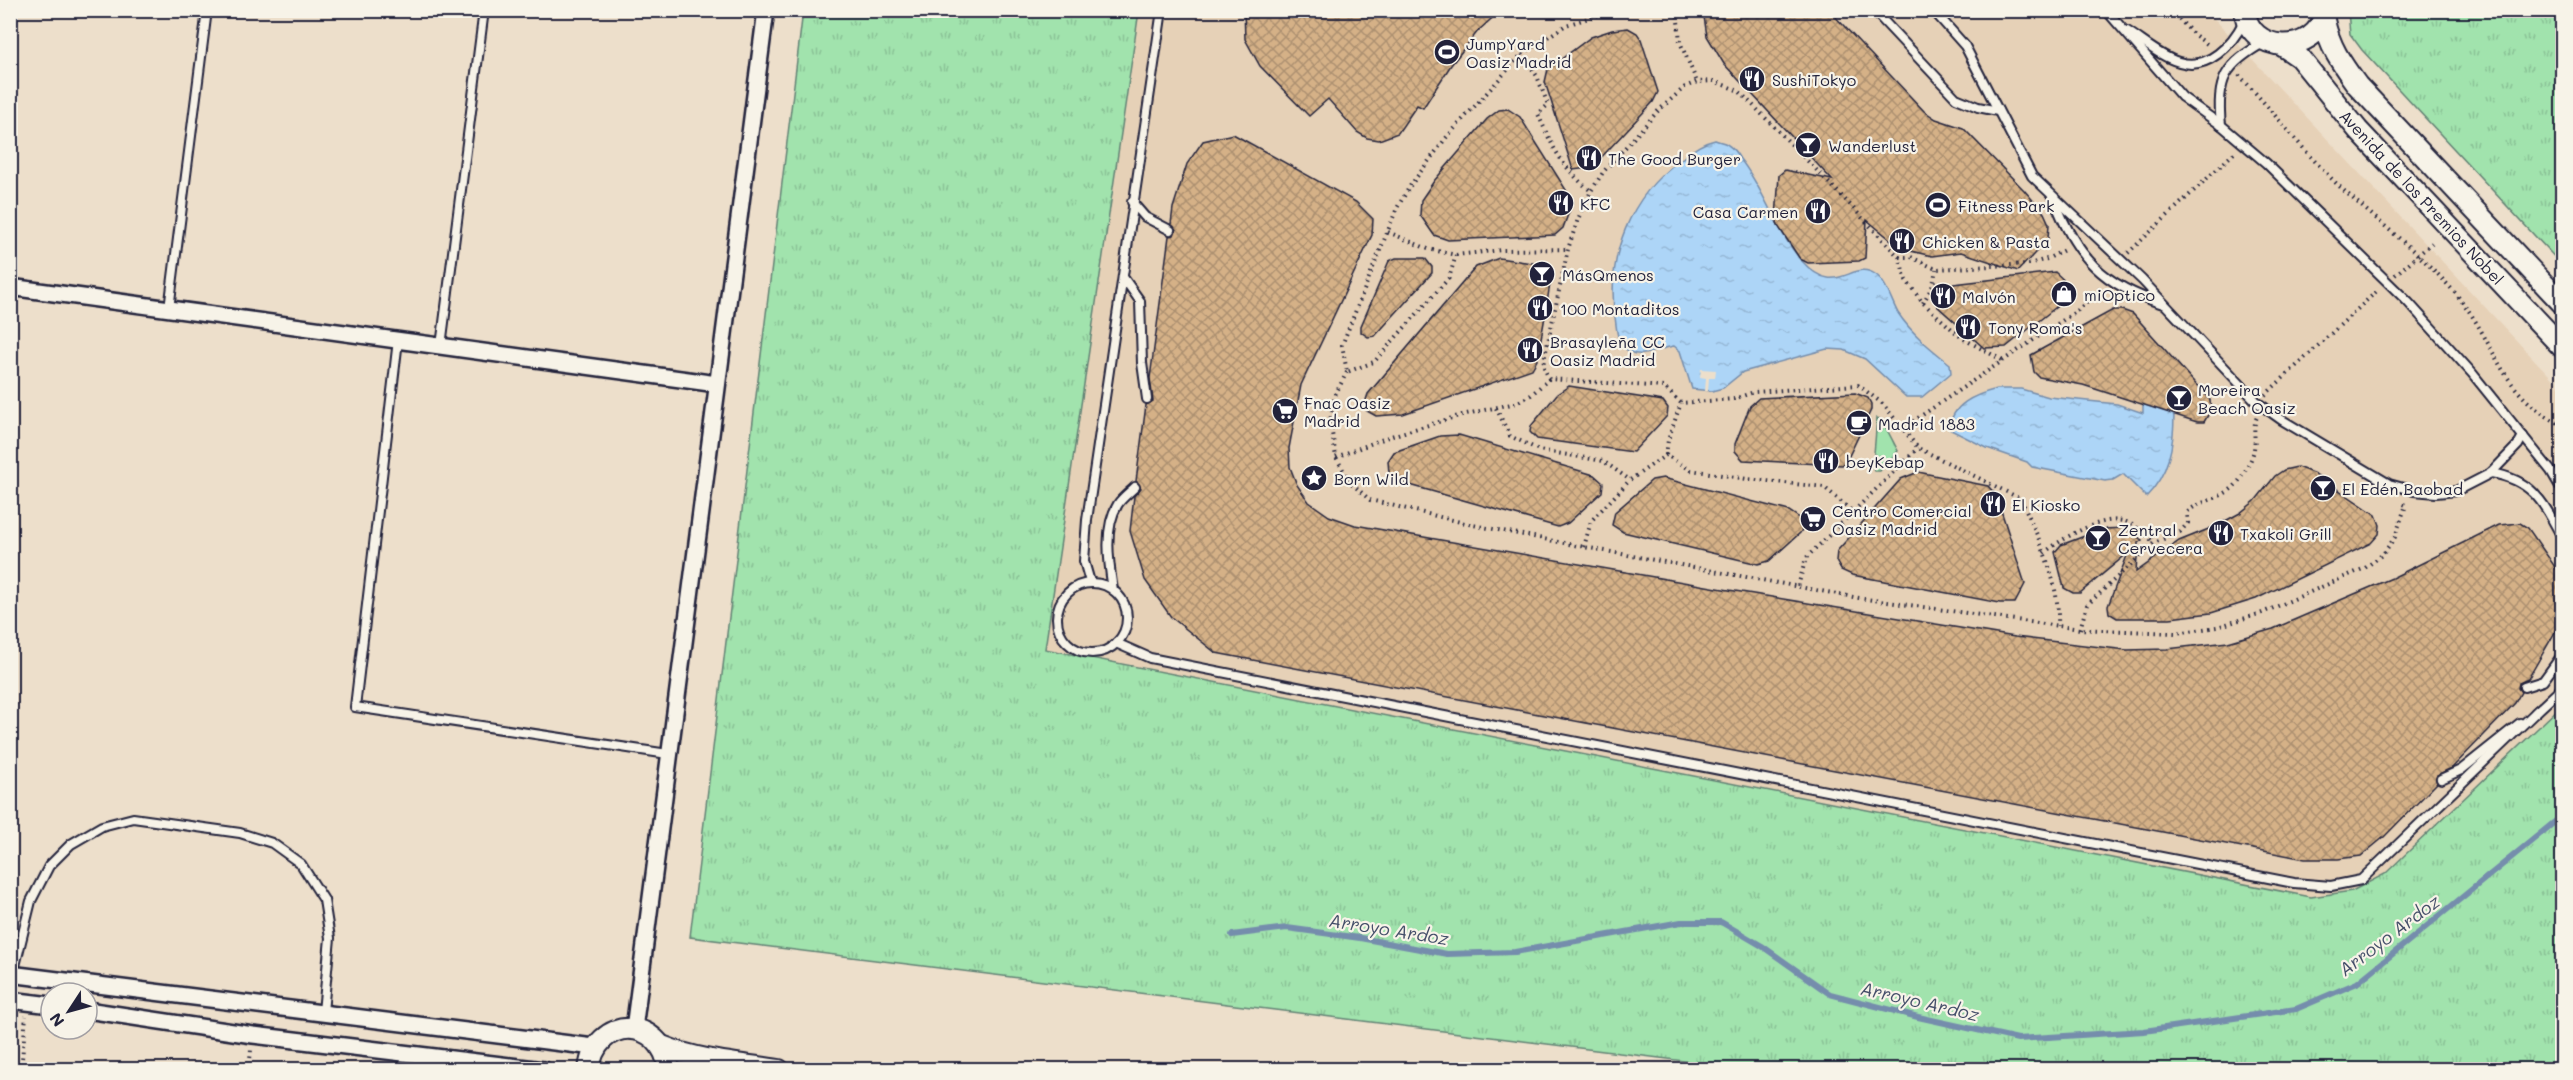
<svg xmlns="http://www.w3.org/2000/svg" width="2573" height="1080" font-family="Mali,sans-serif">
<style>
.built{fill:#e6d1b7}
.grass{fill:url(#grass-tufts);stroke:#628274;stroke-width:1.5}
.water{fill:url(#water-ripples);stroke:#758dac;stroke-width:1.5}
.pier{fill:#eddfcb}
.lines{fill:none;stroke-linecap:round;stroke-linejoin:round}
.stream{stroke:#758dac;stroke-width:6}
.building{fill:url(#building-cross-hatch);stroke:#22223b;stroke-width:1.5}
.service-casing{stroke:#22223b;stroke-width:12}
.minor-casing{stroke:#22223b;stroke-width:20}
.tertiary-casing{stroke:#22223b;stroke-width:24}
.path{stroke:#22223b;stroke-width:4;stroke-dasharray:1.5 4.5;stroke-linecap:butt}
.service{stroke:#f7f3e8;stroke-width:8}
.minor{stroke:#f7f3e8;stroke-width:15}
.tertiary{stroke:#f7f3e8;stroke-width:20}
.labels{text-anchor:middle;dominant-baseline:central;stroke-width:4.5;stroke-linejoin:round;paint-order:stroke}
.poi-label{font-size:16px;fill:#22223b;stroke:#f7f3e8;text-anchor:start}
.street-label{font-size:16px;fill:#22223b;stroke:#f7f3e8}
.water-label{font-size:18px;font-style:italic;fill:#454f6a;stroke:#f7f3e8}
</style>
<defs>
<pattern id="grass-tufts" width="24" height="20" patternUnits="userSpaceOnUse" patternTransform="scale(1.5)"><rect width="24" height="20" fill="#a1e3ad"/><path d="M3 7l-1-3M5 7V3M7 7l1-3M15 17l-1-3M17 17v-4M19 17l1-3" fill="none" stroke="#8ac296"/></pattern>
<pattern id="water-ripples" width="26" height="14" patternUnits="userSpaceOnUse" patternTransform="scale(1.5)"><rect width="26" height="14" fill="#add5f7"/><path d="M2 4q2-2 4 0t4 0M15 11q2-2 4 0t4 0" fill="none" stroke="#95b7d5"/></pattern>
<pattern id="building-cross-hatch" width="8" height="8" patternUnits="userSpaceOnUse" patternTransform="scale(1.5)"><rect width="8" height="8" fill="#d5b187"/><path d="M0 0l8 8M0 8l8-8" fill="none" stroke="#ac9070"/></pattern>
</defs>
<rect width="100%" height="100%" fill="#eddfcb"/>
<filter id="ink" filterUnits="userSpaceOnUse"><feTurbulence type="fractalNoise" baseFrequency=".0167" numOctaves="2"/><feDisplacementMap in="SourceGraphic" scale="12" xChannelSelector="R" yChannelSelector="G"/><feConvolveMatrix kernelMatrix="1 2 1 2 8 2 1 2 1" color-interpolation-filters="sRGB"/></filter>
<g filter="url(#ink)">
<path class="built" d="M1139,11H2207L2562,389V705L2385,874L2352,891L2311,897L1045,649Z"/>
<g class="grass">
<path d="M803,11H1139L1045,649L2311,897L2352,891L2385,874L2562,705V1069H1748L690,937Z"/>
<path d="M2348,11H2562V265L2362,50L2350,34Z"/>
<path d="M1877,418L1882,420L1898,451L1880,471H1874L1873,466Z"/>
</g>
<g class="water">
<path d="M1715,140C1719,142 1725,142 1728,145C1733,148 1737,154 1740,159C1765,190 1775,230 1801,260C1837,301 1851,258 1875,274C1887,282 1891,301 1898,313C1912,334 1931,349 1950,364L1951,373L1922,397H1906L1865,359L1844,350L1827,349L1743,372L1723,388L1712,391L1692,389L1680,351L1674,346C1660,348 1643,359 1630,352C1616,345 1617,330 1615,317C1606,256 1630,196 1680,160C1692,151 1701,143 1715,140Z"/>
<path d="M1997,389H2021L2049,397L2117,404L2143,413V404L2174,414C2174,445 2169,474 2146,497L2123,474L2113,480L2105,481L2032,467L2027,462L1987,448L1949,429C1952,404 1974,395 1997,389Z"/>
</g>
<path class="pier" d="M1701,369L1716,370L1715,378H1709L1708,391H1705L1706,378L1700,377Z"/>
<g class="lines">
<path class="stream" d="M1232,935L1287,928L1360,938L1447,954L1515,952L1681,922H1721L1762,946L1830,994L1918,1017L2018,1039L2144,1031L2296,1009L2357,983L2562,816"/>
</g>
<g class="building">
<path d="M1244,10H1501L1478,31L1451,65L1423,108L1417,105L1398,133L1379,140L1367,138L1357,132L1328,99L1309,116L1260,66L1245,39Z"/>
<path d="M1703,10H1829L1924,111L1936,119L1963,128L2024,190L2044,213L2049,224L2048,239L2018,271L1961,252L1932,256L1902,249L1867,220L1865,258L1859,261L1808,263L1800,259L1778,226L1776,218L1779,175L1785,170L1832,180L1724,64L1707,36Z"/>
<path d="M1628,28L1637,33L1641,39L1658,92L1653,102L1596,163L1588,168L1573,170L1545,82L1548,69L1591,37L1612,30Z"/>
<path d="M1508,109L1520,117L1573,201L1563,228L1555,235L1448,240L1434,235L1420,215L1421,200L1434,181L1487,119L1499,110Z"/>
<path d="M1233,134L1356,202L1373,219L1372,235L1301,385L1289,448L1290,467L1297,485L1309,502L1329,516L1355,525L1729,590L2015,637L2127,650L2167,649L2228,642L2273,629L2392,578L2499,525L2520,523L2528,528L2562,577V620L2528,679L2519,683L2518,688L2521,692L2515,703L2452,768L2437,775V783L2384,837L2361,856L2338,859H2305L1216,653L1171,617L1145,580L1130,531L1134,496L1141,488L1136,481L1146,405L1153,401L1150,378L1169,236L1174,235L1176,230L1171,224L1173,208L1187,164L1203,141Z"/>
<path d="M1396,258H1425L1432,267V273L1375,336L1368,337L1361,332V326L1389,261Z"/>
<path d="M1499,258L1545,265L1550,269L1551,277L1544,322L1537,360L1532,369L1403,414L1376,416L1367,411L1365,403L1368,394L1476,267Z"/>
<path d="M2055,272L2069,285L2070,296L2006,347L1984,348L1937,306L1935,300L1938,291L1945,285Z"/>
<path d="M2113,310H2122L2133,314L2210,400L2211,410L2204,422H2197L2083,385L2039,377L2034,372L2031,355Z"/>
<path d="M1569,386L1663,401L1668,408L1667,416L1633,452L1537,439L1530,432L1531,426L1557,394Z"/>
<path d="M1855,393L1868,398L1871,404V410L1846,462L1842,465L1743,460L1735,451V444L1750,406L1759,398Z"/>
<path d="M1459,435L1594,475L1603,483L1602,492L1568,523L1558,527L1396,481L1389,473L1388,461L1394,452L1440,436Z"/>
<path d="M2297,467L2315,474L2376,515L2380,525L2379,534L2371,543L2256,599L2211,613L2170,618H2117L2109,613L2108,606L2128,553L2080,593H2073L2064,588L2055,552L2061,545L2103,529L2126,528L2134,534L2139,533V538L2142,540L2138,543L2136,572L2179,541L2216,526L2240,513L2255,501L2275,476L2284,470Z"/>
<path d="M1918,472L1988,486L1996,495L2025,584L2015,603H2000L1852,575L1841,570L1836,561L1837,551L1901,479Z"/>
<path d="M1663,478L1789,511L1801,519L1804,526L1800,533L1769,561L1758,564L1623,532L1612,525L1615,512L1652,480Z"/>
</g>
<g class="lines">
<defs>
<g id="service">
<path d="M1877,10L1878,15L1956,98L1978,107L1998,111"/>
<path d="M1933,10L1965,46L2032,176L2142,280L2258,403L2282,420L2389,484L2414,491L2436,493L2456,491L2491,473L2518,445L2523,436"/>
<path d="M2106,10L2182,97L2221,125L2266,163L2408,302L2472,373L2551,471L2562,490"/>
<path d="M2127,31C2143,41 2161,57 2179,62C2208,71 2232,45 2244,21"/>
<path d="M2221,125C2216,79 2225,64 2265,42"/>
<path d="M2054,199C2076,257 2104,286 2163,304"/>
<path d="M1132,202L1145,217L1170,230"/>
<path d="M1123,277L1140,301L1142,363L1147,399"/>
<path d="M169,309L207,10"/>
<path d="M398,340L355,707L668,754"/>
<path d="M441,346L484,10"/>
<path d="M2491,473C2533,480 2543,502 2562,537"/>
<path d="M1090,582L1084,561L1087,520L1162,10"/>
<circle cx="1092" cy="618" r="35"/>
<path d="M1113,590C1109,564 1103,528 1118,504C1122,498 1130,492 1135,487"/>
<path d="M1116,643L1150,658L2294,883L2331,886L2361,880L2538,710"/>
<path d="M2524,687L2543,681L2562,655"/>
<path d="M2535,713L2562,688"/>
<path d="M2441,779L2461,770L2520,723"/>
<path d="M13,974L31,901L49,866L71,844L102,826L133,818L240,833L272,843L301,864L324,900L330,938L323,1012"/>
</g>
<g id="minor">
<path d="M10,287L717,384"/>
<path d="M10,974L594,1047"/>
<path d="M10,1000L51,1005"/>
<path d="M87,1010L253,1035L544,1070"/>
<path d="M634,1029L766,10"/>
</g>
<g id="tertiary">
<path d="M2245,10C2247,54 2316,57 2325,13"/>
<path d="M2324,20C2329,46 2341,63 2357,85L2562,303"/>
<path d="M2283,46L2299,57L2358,130L2562,347"/>
<path d="M662,1046C699,1061 739,1064 779,1070"/>
<path d="M589,1070C595,1015 662,1015 669,1070"/>
</g>
</defs>
<use href="#service" class="service-casing"/>
<use href="#minor" class="minor-casing"/>
<use href="#tertiary" class="tertiary-casing"/>
<g class="path">
<path d="M1677,10L1680,42L1697,82"/>
<path d="M2171,10L2193,34L2210,46"/>
<path d="M1522,54L1537,76L1548,105L1538,114C1553,148 1562,168 1591,191"/>
<path d="M2239,75C2273,111 2303,151 2339,186C2378,222 2421,253 2456,294C2498,344 2497,392 2562,425"/>
<path d="M1388,232L1428,249L1456,255L1502,250L1568,249"/>
<path d="M2128,253L2234,153"/>
<path d="M1456,255L1449,278L1374,362L1347,372L1342,345L1397,208L1410,186L1446,138L1522,54L1566,25L1615,10"/>
<path d="M1899,257H1911L1936,269L2029,264L2047,259L2066,249"/>
<path d="M2395,275L2432,243"/>
<path d="M1923,303L1933,285L1936,269"/>
<path d="M2002,360L1962,338L1923,303L1906,280L1899,257L1838,192L1739,91L1714,81L1697,82L1685,87L1658,111L1604,171L1591,191L1578,219L1568,249L1543,365L1549,379L1664,387L1681,403L1734,399L1754,392L1858,385L1883,404L1918,448L2021,499C2039,539 2060,581 2058,626"/>
<path d="M1347,372L1335,395L1330,421L1336,457L1350,482L1370,500L1473,525L1584,547L1859,598L2080,629L2176,633L2217,627L2262,613L2365,568L2383,554L2395,537L2406,505L2401,503"/>
<path d="M2265,395L2378,290"/>
<path d="M1496,408L1510,436L1539,450L1603,461L1630,480"/>
<path d="M1903,428L2078,310L2101,288"/>
<path d="M1666,455L1668,440L1681,403"/>
<path d="M1336,457L1391,436L1462,415L1516,403L1531,395L1549,379"/>
<path d="M1584,547L1591,521L1630,480L1666,455L1691,470L1747,479L1824,487L1853,512"/>
<path d="M2044,553C2062,538 2106,512 2129,523C2139,528 2147,535 2154,543"/>
<path d="M1798,586L1806,558L1918,448"/>
<path d="M2080,629L2087,605L2154,543L2180,532L2188,523L2187,513C2197,500 2225,500 2238,482C2244,475 2253,458 2254,449C2256,437 2252,428 2257,417"/>
<path d="M21,1070L26,1016"/>
<path d="M249,1070L251,1050"/>
</g>
<use href="#service" class="service"/>
<use href="#minor" class="minor"/>
<use href="#tertiary" class="tertiary"/>
</g>
</g>
<defs>
<symbol id="stadium-disc" viewBox="-11 -11 22 22"><circle r="9.5" fill="#22223b" stroke="#f7f3e8"/><path d="M0-5a6.5 5 0 1 0 0 10a6.5 5 0 1 0 0-10ZM-3.5-1.8h7v3.6h-7Z" fill="#fff"/></symbol>
<symbol id="restaurant-disc" viewBox="-11 -11 22 22"><circle r="9.5" fill="#22223b" stroke="#f7f3e8"/><path d="M-5-6h1v4h1v-4h1v4h1v-4h1v5L-1.5 .5V6h-2V.5L-5-1ZM5-6V6H3V1.5H1.5Q1.5-4 5-6Z" fill="#fff"/></symbol>
<symbol id="bar-disc" viewBox="-11 -11 22 22"><circle r="9.5" fill="#22223b" stroke="#f7f3e8"/><path d="M-6-5H6L.8 .8V4.5H3.5V6h-7V4.5H-.8V.8Z" fill="#fff"/></symbol>
<symbol id="shop-disc" viewBox="-11 -11 22 22"><circle r="9.5" fill="#22223b" stroke="#f7f3e8"/><path d="M-5-2.5h2.3a2.7 3.5 0 0 1 5.4 0H5L5.5 6h-11ZM-1.5-2.5h3a1.5 2.3 0 0 0-3 0Z" fill="#fff"/></symbol>
<symbol id="supermarket-disc" viewBox="-11 -11 22 22"><circle r="9.5" fill="#22223b" stroke="#f7f3e8"/><path d="M-6-5.5h2.5l.6 2H6L4.5 2H-2.5L-4.4-4H-6ZM-1.5 3.2a1.3 1.3 0 1 0 .1 0ZM3 3.2a1.3 1.3 0 1 0 .1 0Z" fill="#fff"/></symbol>
<symbol id="cafe-disc" viewBox="-11 -11 22 22"><circle r="9.5" fill="#22223b" stroke="#f7f3e8"/><path d="M-5.5-4.5H6V0H3Q3 3.5 0 3.5H-2.5Q-5.5 3.5-5.5 0ZM3-3.2v2h1.7v-2ZM-6 4.5H4V6H-6Z" fill="#fff"/></symbol>
<symbol id="sight-disc" viewBox="-11 -11 22 22"><circle r="9.5" fill="#22223b" stroke="#f7f3e8"/><path d="M0-6L1.8-2.2L6-1.7L2.9 1.2L3.7 5.4L0 3.3L-3.7 5.4L-2.9 1.2L-6-1.7L-1.8-2.2Z" fill="#fff"/></symbol>
</defs>
<g fill-rule="evenodd">
<use href="#stadium-disc" x="1432" y="37" width="30" height="30"/>
<use href="#restaurant-disc" x="1737" y="64" width="30" height="30"/>
<use href="#bar-disc" x="1793" y="130" width="30" height="30"/>
<use href="#restaurant-disc" x="1574" y="143" width="30" height="30"/>
<use href="#restaurant-disc" x="1546" y="188" width="30" height="30"/>
<use href="#stadium-disc" x="1923" y="190" width="30" height="30"/>
<use href="#restaurant-disc" x="1803" y="196" width="30" height="30"/>
<use href="#restaurant-disc" x="1887" y="226" width="30" height="30"/>
<use href="#bar-disc" x="1527" y="259" width="30" height="30"/>
<use href="#shop-disc" x="2049" y="279" width="30" height="30"/>
<use href="#restaurant-disc" x="1928" y="281" width="30" height="30"/>
<use href="#restaurant-disc" x="1525" y="293" width="30" height="30"/>
<use href="#restaurant-disc" x="1953" y="312" width="30" height="30"/>
<use href="#restaurant-disc" x="1515" y="335" width="30" height="30"/>
<use href="#bar-disc" x="2164" y="383" width="30" height="30"/>
<use href="#supermarket-disc" x="1270" y="396" width="30" height="30"/>
<use href="#cafe-disc" x="1844" y="408" width="30" height="30"/>
<use href="#restaurant-disc" x="1811" y="446" width="30" height="30"/>
<use href="#sight-disc" x="1299" y="463" width="30" height="30"/>
<use href="#bar-disc" x="2308" y="473" width="30" height="30"/>
<use href="#restaurant-disc" x="1978" y="489" width="30" height="30"/>
<use href="#supermarket-disc" x="1798" y="504" width="30" height="30"/>
<use href="#restaurant-disc" x="2206" y="518" width="30" height="30"/>
<use href="#bar-disc" x="2083" y="523" width="30" height="30"/>
</g>
<g class="labels">
<g class="poi-label">
<text x="1466" y="43">JumpYard<tspan x="1466" dy="18">Oasiz Madrid</tspan></text>
<text x="1772" y="79">SushiTokyo</text>
<text x="1828" y="145">Wanderlust</text>
<text x="1608" y="158">The Good Burger</text>
<text x="1580" y="203">KFC</text>
<text x="1958" y="205">Fitness Park</text>
<text x="1798" y="211" text-anchor="end">Casa Carmen</text>
<text x="1922" y="241">Chicken &amp; Pasta</text>
<text x="1562" y="274">MásQmenos</text>
<text x="2084" y="294">miOptico</text>
<text x="1962" y="296">Malvón</text>
<text x="1560" y="308">100 Montaditos</text>
<text x="1988" y="327">Tony Roma's</text>
<text x="1550" y="341">Brasayleña CC<tspan x="1550" dy="18">Oasiz Madrid</tspan></text>
<text x="2198" y="389">Moreira<tspan x="2198" dy="18">Beach Oasiz</tspan></text>
<text x="1304" y="402">Fnac Oasiz<tspan x="1304" dy="18">Madrid</tspan></text>
<text x="1878" y="423">Madrid 1883</text>
<text x="1846" y="461">beyKebap</text>
<text x="1334" y="478">Born Wild</text>
<text x="2342" y="488">El Edén Baobad</text>
<text x="2012" y="504">El Kiosko</text>
<text x="1832" y="510">Centro Comercial<tspan x="1832" dy="18">Oasiz Madrid</tspan></text>
<text x="2118" y="529">Zentral<tspan x="2118" dy="18">Cervecera</tspan></text>
<text x="2240" y="533">Txakoli Grill</text>
</g>
<g class="street-label">
<text transform="translate(2422 197) rotate(47)">Avenida de los Premios Nobel</text>
</g>
<g class="water-label">
<text transform="translate(1389 929) rotate(9)">Arroyo Ardoz</text>
<text transform="translate(2389 935) rotate(-37)">Arroyo Ardoz</text>
<text transform="translate(1920 1001) rotate(13)">Arroyo Ardoz</text>
</g>
</g>
<rect width="2573" height="1080" fill="none" stroke="#f7f3e8" stroke-width="36"/>
<rect x="18" y="18" width="2537" height="1044" fill="none" stroke="#22223b" stroke-width="2" filter="url(#ink)"/>
<g transform="translate(69 1011) rotate(234)"><circle r="28" fill="#f7f3e8" stroke="#a29fa3" stroke-width="1.5"/>
<path d="M0-4.5L10 22L0 15L-10 22Z" fill="#22223b"/>
<text y="-9" font-size="16" font-weight="bold" text-anchor="middle" fill="#22223b">N</text>
</g>
</svg>
